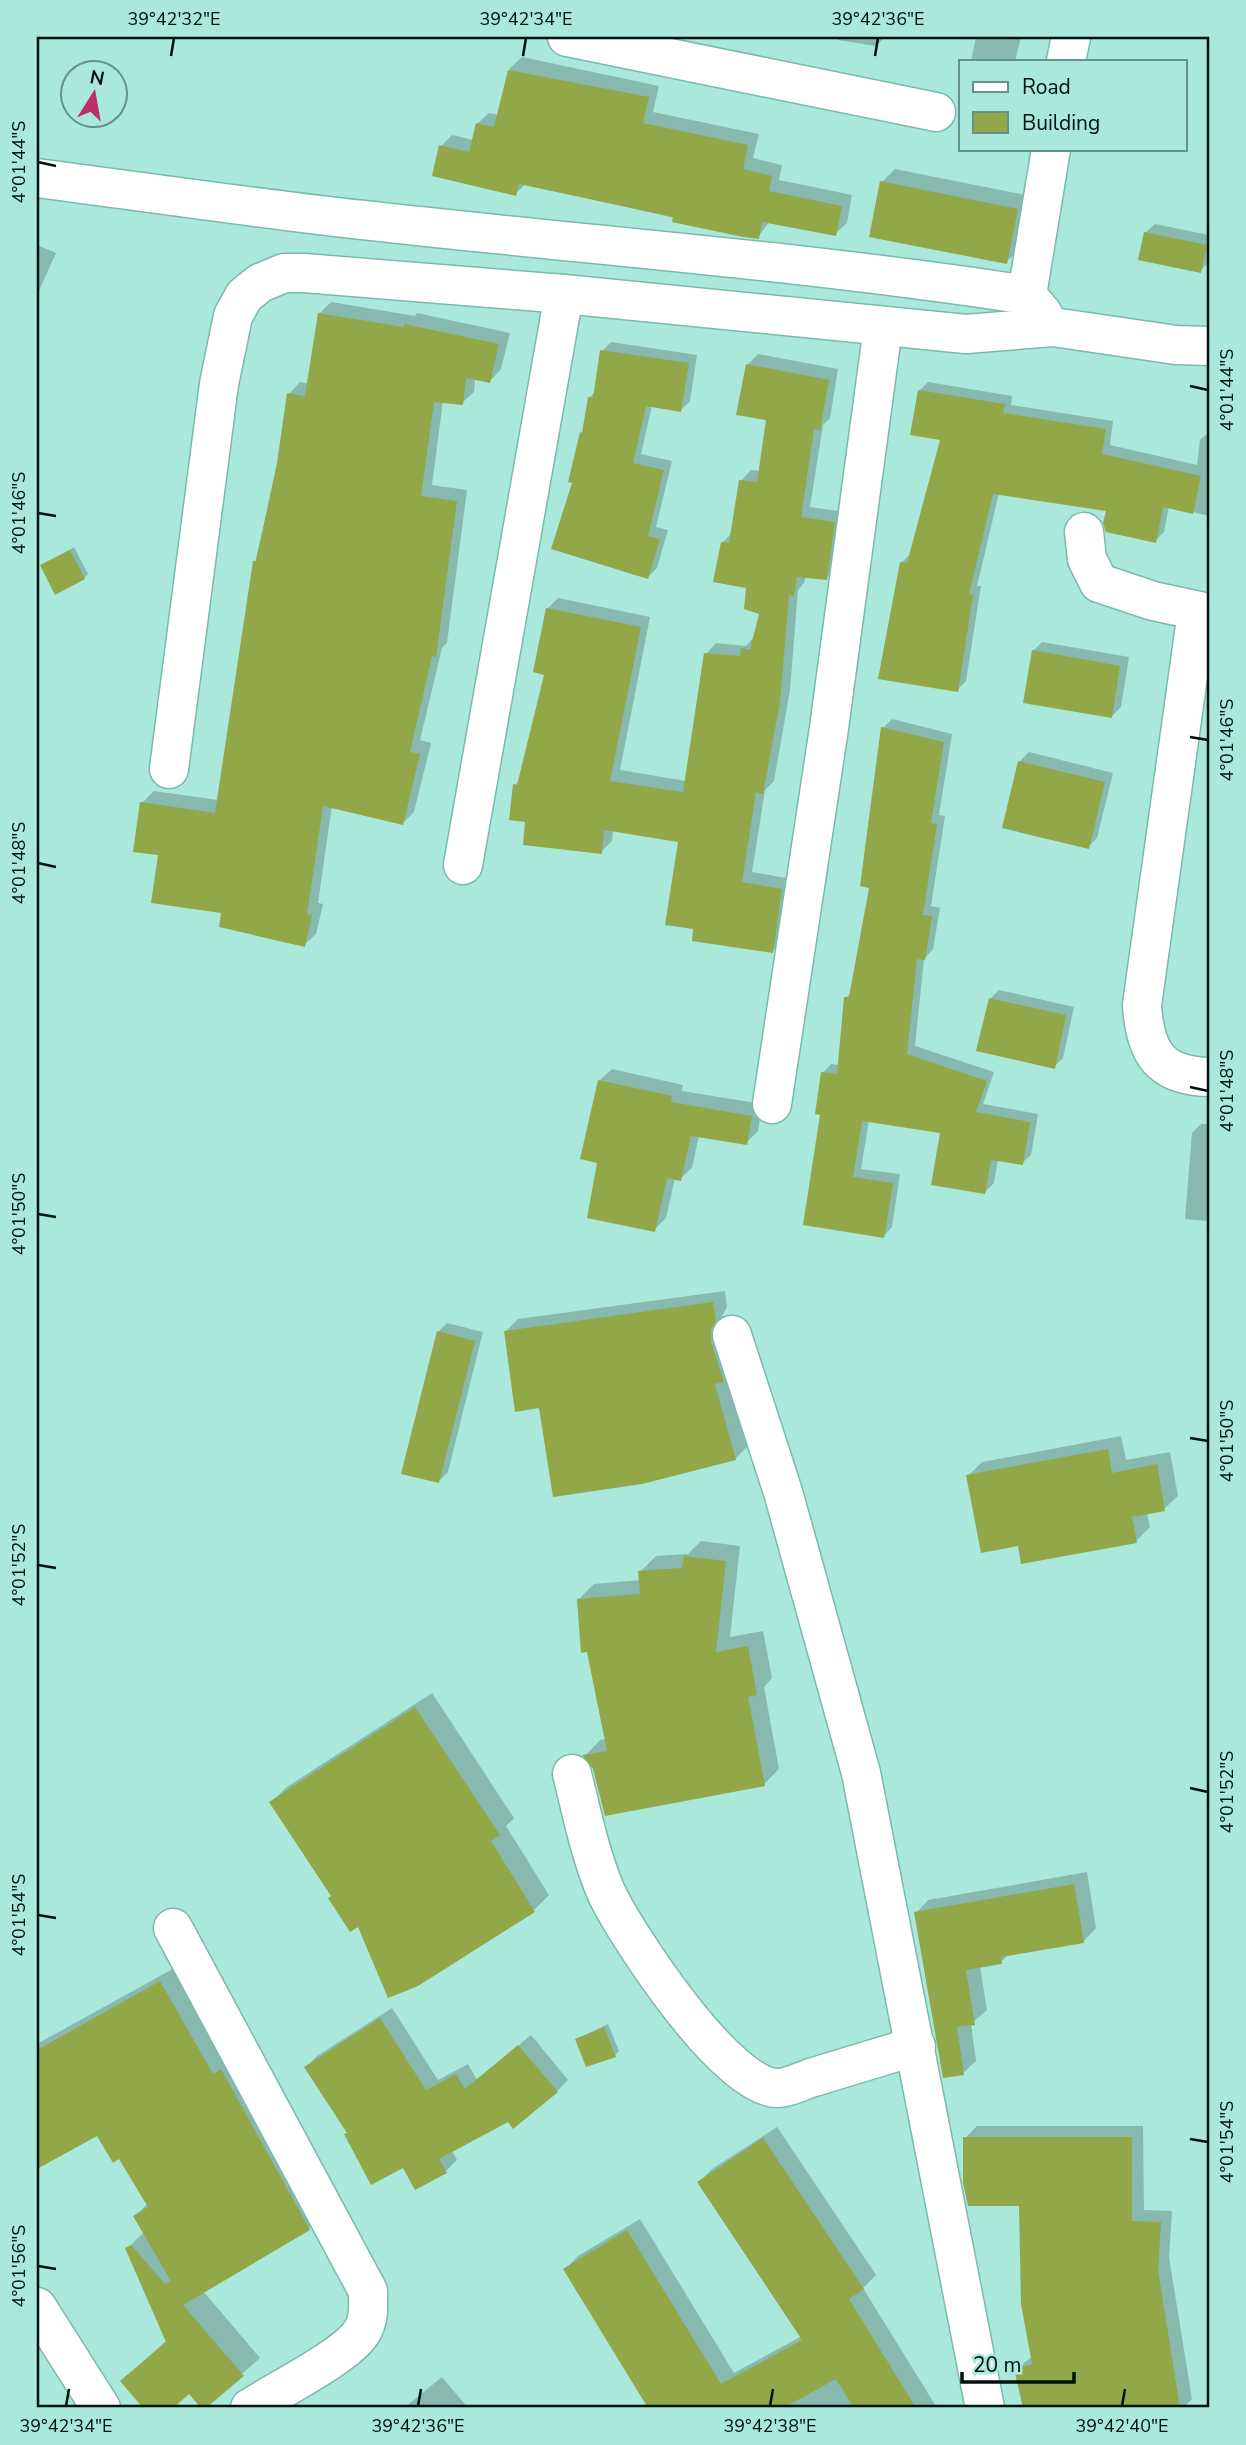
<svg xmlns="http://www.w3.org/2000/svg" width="1246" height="2445" font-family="'Nunito Sans',sans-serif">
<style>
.shadow{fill:#0003}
.building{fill:#92a748}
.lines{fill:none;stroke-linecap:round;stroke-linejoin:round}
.street-casing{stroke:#7cb9ad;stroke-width:41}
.street{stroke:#fff;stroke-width:38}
.ticks{fill:none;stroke:#00120e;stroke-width:2.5}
.neatline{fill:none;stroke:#00120e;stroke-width:2.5}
.ticks-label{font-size:18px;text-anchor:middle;fill:#00120e}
</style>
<rect width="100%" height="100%" fill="#a9e8db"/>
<g class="shadow">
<path d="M838,37H885L876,46L838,40Z"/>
<path d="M976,37H1021L1015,61H971Z"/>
<path d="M522,57L659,86L653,112L759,134L753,158L782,165L779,180L852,195L847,223L835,234L770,221L758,237L526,184L515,194L441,146L452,135L473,140L477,124L489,113L499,115L510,68Z"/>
<path d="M895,169L1031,196L1020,249L1006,262L882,182Z"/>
<path d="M1155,224L1209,235V262L1200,271L1145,233Z"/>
<path d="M37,245L56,253L37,295Z"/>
<path d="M331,302L415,316L417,313L510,333L501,369L490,381L475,378L474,392L462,403L443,401L432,485L467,490L447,643L442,648L420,740L431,743L414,812L403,823L332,806L318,903L323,904L316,934L304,945L223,911L160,854L142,803L154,791L218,800L255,562L279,463L289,394L300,382L309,384L319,314Z"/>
<path d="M611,342L697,355L690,401L681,410L652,406L641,454L672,461L656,527L668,530L657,568L648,577L574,482L581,433L585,430L589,398L595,392L602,351Z"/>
<path d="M758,354L838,369L830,418L823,425L810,507L844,512L837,568L826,578L806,576L804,583L798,590L790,690L774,781L765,790L752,872L792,879L783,941L772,951L695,927L680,841L613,830L612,841L601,852L527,820L515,785L521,779L546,673L548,608L558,598L650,617L620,770L686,781L706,654L716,643L746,646L753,638L761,613L722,543L733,532L741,481L751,470L760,471L768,419L747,365Z"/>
<path d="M928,382L1012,396L1011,405L1113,421L1110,445L1197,465L1200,440L1209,432V516L1169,506L1164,532L1155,541L1108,510L999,493L977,586H981L966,681L957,690L902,562L911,553L942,438L920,390Z"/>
<path d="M74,547L88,574L84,578L42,566Z"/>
<path d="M1042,642L1129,657L1121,707L1112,716L1033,651Z"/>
<path d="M892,719L952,734L939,815L945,816L931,906L940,908L933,949L924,959L915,1046L994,1072L983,1104L1038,1114L1031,1155L1022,1163L998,1159L994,1183L985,1192L942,1132L869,1120L861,1169L900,1174L892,1227L884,1236L805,1224L822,1113L823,1073L831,1064L839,1065L846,998L852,992L871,886L883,728Z"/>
<path d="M1029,752L1113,773L1097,838L1088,847L1004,827L1020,761Z"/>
<path d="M999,990L1074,1007L1063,1058L1054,1067L990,999Z"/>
<path d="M612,1069L683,1085L682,1091L762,1104L758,1131L746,1143L699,1135L692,1168L680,1179L675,1178L666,1218L654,1230L599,1161L600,1080Z"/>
<path d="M1201,1124H1209V1221L1185,1219L1192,1133Z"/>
<path d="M725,1291L727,1307L722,1316L723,1328L728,1376L747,1447L735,1459L541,1406L506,1331L518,1319Z"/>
<path d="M447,1323L483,1332L448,1472L439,1481L438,1332Z"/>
<path d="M1121,1436L1126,1460L1170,1452L1178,1496L1164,1509L1147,1513L1150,1527L1136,1541L1019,1544L968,1476L982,1462Z"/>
<path d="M701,1541L740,1546L730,1637L763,1631L772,1678L764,1687L779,1769L764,1784L595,1768L585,1756L600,1740L606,1739L578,1600L594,1584L641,1580L640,1572L656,1556L688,1554Z"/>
<path d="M432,1693L514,1818L506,1826L549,1895L534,1910L358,1924L271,1802L287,1787Z"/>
<path d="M1087,1872L1096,1928L1084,1941L1009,1954L1001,1962L980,1966L987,2010L971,2024L976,2061L963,2073L916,1913L928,1900Z"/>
<path d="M178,1966L326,2212L309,2229L203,2291L260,2358L204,2408L190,2391L170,2408H146L122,2381L167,2340L127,2249L144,2232L135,2217L148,2203L120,2156L98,2133L37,2167V2044Z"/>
<path d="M392,2008L438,2080L468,2064L477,2080L531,2035L568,2080L557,2091L508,2120L452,2151L457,2160L446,2171L403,2166L348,2132L306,2067L317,2056Z"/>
<path d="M608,2024L619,2051L615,2055L577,2039Z"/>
<path d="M977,2126H1143L1144,2210L1172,2211L1169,2257L1192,2399L1183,2408H1025L1016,2369L1033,2356L1021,2204L965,2138Z"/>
<path d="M777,2127L876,2275L863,2288L937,2408H650L565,2269L578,2256L640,2219L734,2373L802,2336L699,2182L712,2169Z"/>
<path d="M442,2377L468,2408H404Z"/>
</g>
<g class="building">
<path d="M508,70L649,97L643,123L748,145L743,169L772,176L769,191L842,206L836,236L762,222L759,239L743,237L672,222L673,217L519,184L516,196L432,176L439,145L469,152L476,123L494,127Z"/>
<path d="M880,181L1018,209L1007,264L869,237Z"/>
<path d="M1144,232L1207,245L1201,273L1138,260Z"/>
<path d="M318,313L404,327V324L499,344L490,383L466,378L463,405L434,402L421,496L457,501L436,657L432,656L410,752L420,754L403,825L323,806L307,914L312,915L305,947L219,927L221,913L151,903L158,855L133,852L140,802L215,813L253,561H256L277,463L287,393L305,396Z"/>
<path d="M600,350L689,363L681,412L646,406L633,463L664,470L648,536L660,539L648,579L551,549L572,483L568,482L580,432L582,433L588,397L593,398Z"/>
<path d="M746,364L829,380L820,430L814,429L801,517L835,522L827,580L797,577L794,596L789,595L780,702L763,794L756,792L742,882L782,889L773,953L692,941L693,929L665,925L678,842L604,830L602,854L523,845L525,822L509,820L513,784L517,785L544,675L533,672L546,608L641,627L610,781L683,792L704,653L740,656L741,648L750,650L759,614L744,609L746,588L713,582L721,542L729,543L739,480L757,482L766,420L736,415Z"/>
<path d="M918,390L1005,404L1003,413L1106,429L1102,454L1201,476L1193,514L1163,507L1156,543L1106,532L1103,523L1106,511L993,494L969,594L973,595L958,692L878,679L900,562L907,563L940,440L910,435Z"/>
<path d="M70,550L85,579L55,595L40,565Z"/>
<path d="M1032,650L1120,666L1112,718L1023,703Z"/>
<path d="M881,727L944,742L931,823L937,824L923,915L932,916L925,960L917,959L907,1054L987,1081L976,1112L1030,1122L1023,1165L991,1160L985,1194L931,1185L940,1133L862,1121L853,1177L893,1183L884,1238L803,1225L820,1115L815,1114L821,1072L837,1074L844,997H849L869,888L860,886Z"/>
<path d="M1018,761L1105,782L1089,849L1002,828Z"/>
<path d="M989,998L1066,1015L1055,1069L976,1051Z"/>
<path d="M598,1080L672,1096L671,1102L752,1116L747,1145L691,1136L681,1181L667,1178L655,1232L587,1218L597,1163L580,1159Z"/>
<path d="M713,1302L716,1321L711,1330V1341L724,1382L715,1384L736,1460L642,1484L553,1497L539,1408L515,1412L504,1331Z"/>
<path d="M437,1331L475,1341L439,1483L401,1474Z"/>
<path d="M1108,1449L1112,1473L1157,1464L1165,1511L1132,1517L1137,1543L1021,1564L1018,1546L981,1553L966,1475Z"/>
<path d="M684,1556L726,1561L716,1652L748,1646L757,1695L748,1697L765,1786L605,1816L593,1769L582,1755L607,1751L587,1652L581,1653L577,1599L640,1594L638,1571L682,1568Z"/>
<path d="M415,1707L500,1835L491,1841L535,1912L418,1986L388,1998L358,1927L350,1932L328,1898L331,1896L269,1802Z"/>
<path d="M1074,1884L1084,1943L1001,1957L1002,1964L966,1970L975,2025L957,2027L964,2075L943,2078L914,1912Z"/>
<path d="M160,1981L213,2074L221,2069L310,2230L183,2305L244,2376L206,2408H201L189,2394L173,2408H143L120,2381L166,2342L125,2248L131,2245L165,2284L171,2281L133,2216L148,2207L119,2159L113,2163L97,2136L37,2169V2050Z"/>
<path d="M380,2018L426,2090L456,2074L465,2089L518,2045L558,2092L513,2129L508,2122L439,2159L447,2173L415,2190L403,2168L371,2185L344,2134L347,2133L304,2067Z"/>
<path d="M604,2027L616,2057L586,2067L575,2039Z"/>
<path d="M963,2137H1132V2221L1161,2222L1158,2270L1180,2408H1023L1014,2369L1032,2364L1021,2304L1019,2206H968L963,2183Z"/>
<path d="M763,2138L864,2289L849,2299L916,2408H854L836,2379L783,2408H648L563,2269L627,2230L721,2384L802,2340L697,2182Z"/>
</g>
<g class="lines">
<defs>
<g id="street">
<path d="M567,37L936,112"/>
<path d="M1066,61L1071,37"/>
<path d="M37,178C145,192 254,208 363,220C585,245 806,261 1027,295"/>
<path d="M1043,314L1027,295L1051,149"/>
<path d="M1084,532L1087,559L1099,583L1153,601L1209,613"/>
<path d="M1197,612L1142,1005C1145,1052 1159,1076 1209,1077"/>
<path d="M169,769L219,384L233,316L244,296L260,283L284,273H304L564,294L966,334L1053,327L1176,345L1209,346"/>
<path d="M463,865L564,294"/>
<path d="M772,1104L829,728L883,327"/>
<path d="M732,1335L783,1492L861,1773L985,2408"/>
<path d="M572,1774C582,1813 590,1855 606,1892C626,1935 728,2090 778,2088C789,2088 803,2080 814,2077C848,2067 882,2056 916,2046"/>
<path d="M173,1928L368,2291C368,2305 370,2320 361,2333C345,2357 276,2391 250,2408"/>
<path d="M37,2307L101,2408"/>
</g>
</defs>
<use href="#street" class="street-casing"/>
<use href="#street" class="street"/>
</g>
<path class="ticks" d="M171,56L174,38M523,56L526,38M875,56L878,38M38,162L56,166M1190,386L1208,390M38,513L56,516M1190,737L1208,740M38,863L56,867M1190,1087L1208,1091M38,1214L56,1217M1190,1438L1208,1441M38,1565L56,1568M1190,1788L1208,1792M38,1915L56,1918M1190,2139L1208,2142M38,2266L56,2269M66,2406L69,2389M418,2406L421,2389M770,2406L773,2389M1122,2406L1125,2389"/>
<rect width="1246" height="2445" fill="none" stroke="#a9e8db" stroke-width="77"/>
<rect x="959" y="60" width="228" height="91" fill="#a9e8db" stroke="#659289" stroke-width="2"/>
<rect x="973" y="82" width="35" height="10" fill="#ffffff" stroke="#659289" stroke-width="2"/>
<text x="1022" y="94" font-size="21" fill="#00120e">Road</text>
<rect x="973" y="112" width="35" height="21" fill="#92a748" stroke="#659289" stroke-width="2"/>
<text x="1022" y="130" font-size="21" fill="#00120e">Building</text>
<g transform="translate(94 94) rotate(11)"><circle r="33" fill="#a9e8db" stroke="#659289" stroke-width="2"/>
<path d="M0-5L12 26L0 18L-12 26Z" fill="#ba3069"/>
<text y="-10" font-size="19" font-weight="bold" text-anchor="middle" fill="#00120e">N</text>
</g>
<path d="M962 2372v10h112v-10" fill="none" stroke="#00120e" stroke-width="3.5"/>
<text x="973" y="2372" font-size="21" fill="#00120e" stroke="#a9e8db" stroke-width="5" paint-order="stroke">20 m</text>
<rect x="38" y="38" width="1170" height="2368" class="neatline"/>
<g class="ticks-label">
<text x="174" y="25">39°42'32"E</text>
<text x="526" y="25">39°42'34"E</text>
<text x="878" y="25">39°42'36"E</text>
<text transform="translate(19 162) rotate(-90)" y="6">4°01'44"S</text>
<text transform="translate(1227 390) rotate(-90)" y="6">4°01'44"S</text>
<text transform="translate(19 513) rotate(-90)" y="6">4°01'46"S</text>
<text transform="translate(1227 740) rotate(-90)" y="6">4°01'46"S</text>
<text transform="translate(19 863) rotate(-90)" y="6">4°01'48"S</text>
<text transform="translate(1227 1091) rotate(-90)" y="6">4°01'48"S</text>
<text transform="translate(19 1214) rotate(-90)" y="6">4°01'50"S</text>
<text transform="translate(1227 1441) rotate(-90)" y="6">4°01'50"S</text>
<text transform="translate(19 1565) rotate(-90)" y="6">4°01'52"S</text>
<text transform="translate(1227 1792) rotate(-90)" y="6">4°01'52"S</text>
<text transform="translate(19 1915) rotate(-90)" y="6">4°01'54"S</text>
<text transform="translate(1227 2142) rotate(-90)" y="6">4°01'54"S</text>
<text transform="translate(19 2266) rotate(-90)" y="6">4°01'56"S</text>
<text x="66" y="2432">39°42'34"E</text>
<text x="418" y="2432">39°42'36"E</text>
<text x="770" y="2432">39°42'38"E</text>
<text x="1122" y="2432">39°42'40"E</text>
</g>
</svg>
